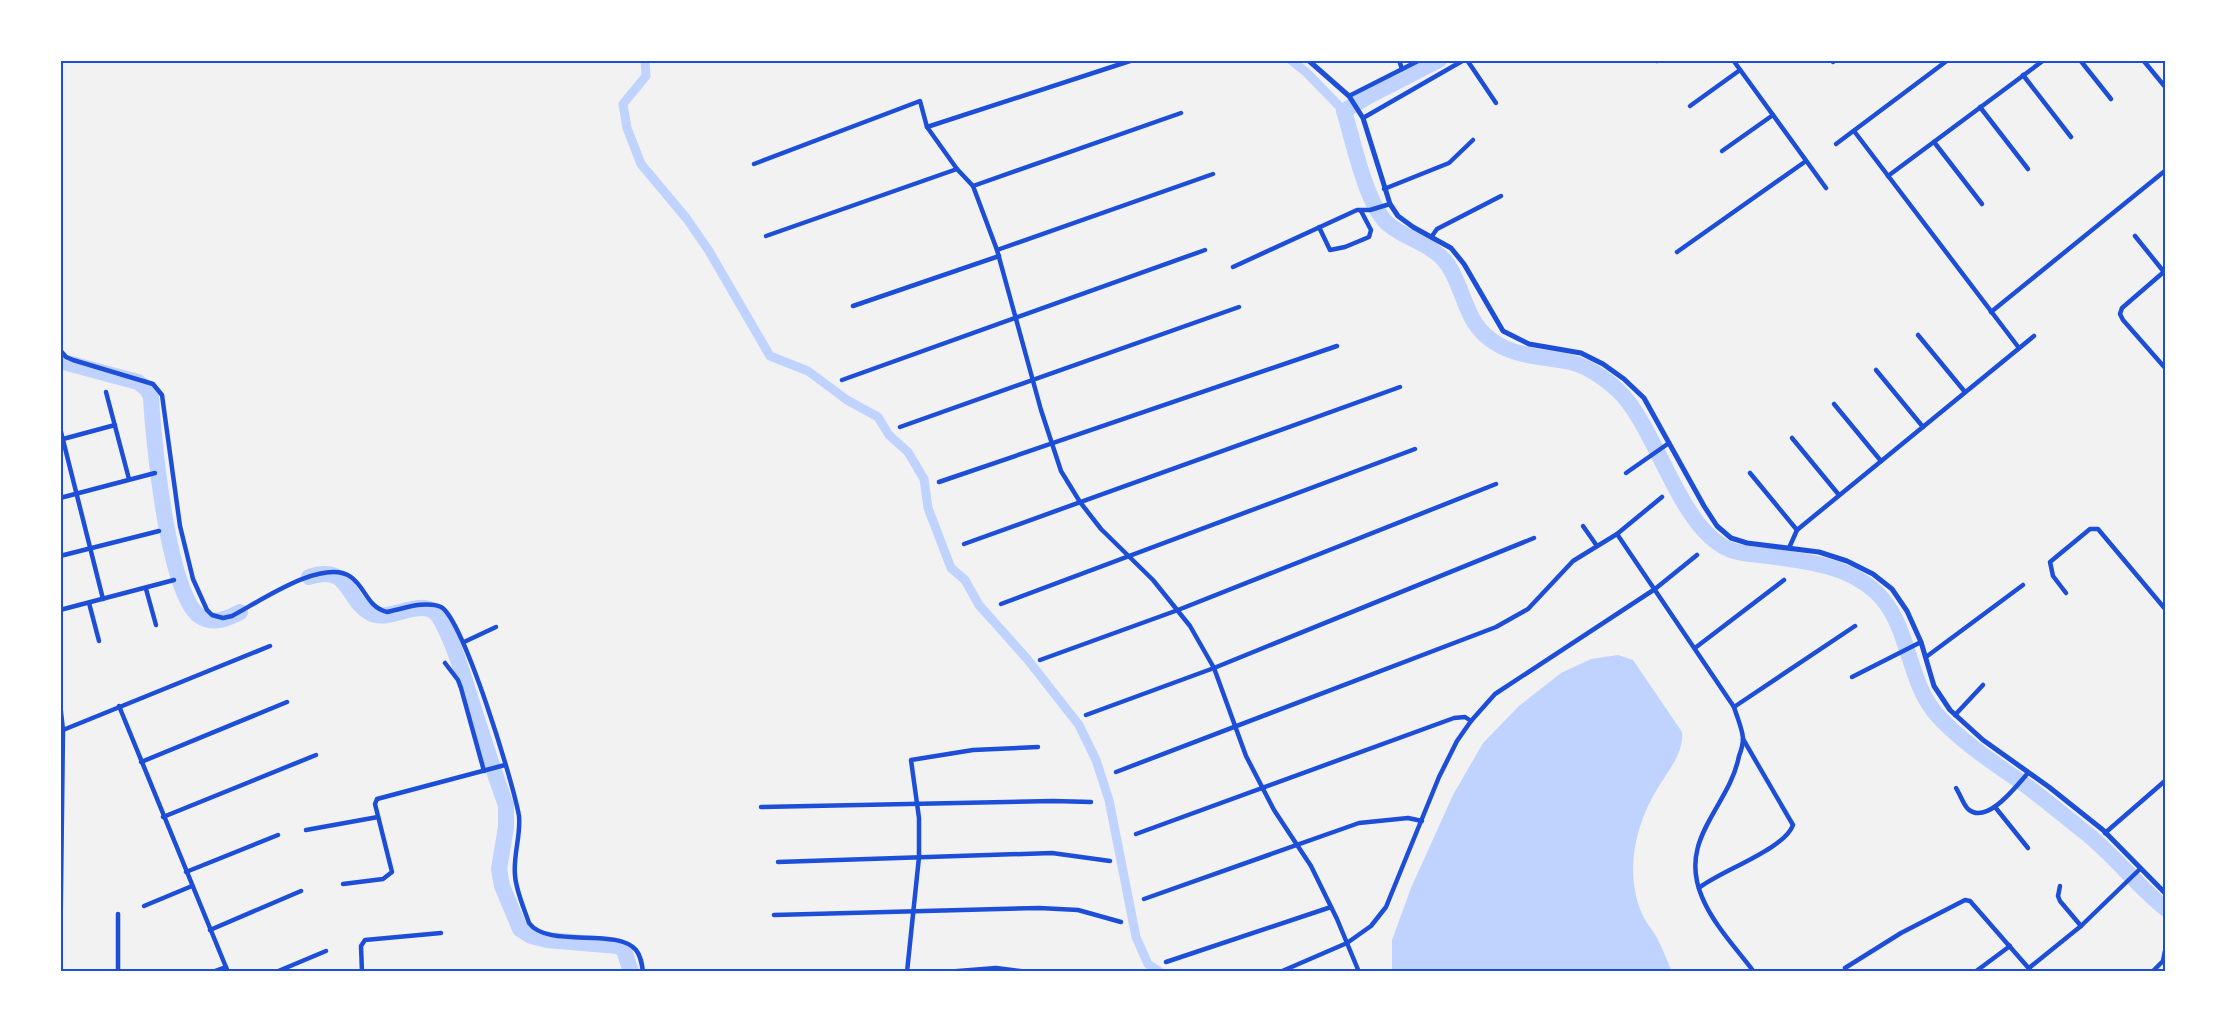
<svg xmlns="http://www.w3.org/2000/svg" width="2226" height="1032" font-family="Montserrat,sans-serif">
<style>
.water{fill:#bfd3fe}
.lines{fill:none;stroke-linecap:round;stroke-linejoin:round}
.canal{stroke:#bfd3fe;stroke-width:9}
.river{stroke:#bfd3fe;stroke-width:16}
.minor{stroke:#1d4ed8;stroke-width:4.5}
.tertiary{stroke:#1d4ed8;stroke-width:5}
.neatline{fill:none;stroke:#1d4ed8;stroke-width:2}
</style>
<rect width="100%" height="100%" fill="#f2f2f2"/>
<path class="water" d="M1618,655L1633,660L1682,732C1684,752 1669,770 1659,786C1635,824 1624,872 1642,914C1646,923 1653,930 1657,938C1663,949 1667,961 1672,972H1392V940L1411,888L1453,795L1483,743L1519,706L1561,673L1591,659Z"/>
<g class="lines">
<g class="canal">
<path d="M645,60L646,76L623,104L627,128L641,164L687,219L709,251L770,356L808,371L847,400L878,417L889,435L908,452L924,479L928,508L951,568L965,580L979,605L1028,660L1079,725L1096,760L1109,800L1136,937L1148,964L1160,972"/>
<path d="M1291,60L1307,73L1344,111"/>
</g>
<g class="river">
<path d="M1439,60L1367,97L1344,111C1353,140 1366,205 1388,224C1407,240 1434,244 1448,265C1467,294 1464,326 1499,345C1520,357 1547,357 1570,362C1591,367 1616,385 1629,403C1658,440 1681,521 1721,545C1734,554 1752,554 1768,556C1806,561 1847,565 1876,592C1911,625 1906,681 1938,716C1963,743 1994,763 2024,784C2045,800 2066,817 2086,833C2115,856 2137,886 2166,909"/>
<path d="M60,361L138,382L147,389L151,397C153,436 168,599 201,617C214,625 229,618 240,612"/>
<path d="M309,577C350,563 346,600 370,613C387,622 413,603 429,609C436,611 441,619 444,626C456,649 463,675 471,700C482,735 493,770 506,805V827L499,869L502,886L520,929L531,936L547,940L618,946L624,950L631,972"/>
</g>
<g class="minor">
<path d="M1399,60L1402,69"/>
<path d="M1467,60L1496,103"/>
<path d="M1733,60L1826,188"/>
<path d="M2080,60L2111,99"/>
<path d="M2143,60L2166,88"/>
<path d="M60,61L63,60"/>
<path d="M1657,61L1659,60"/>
<path d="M1833,62L1836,60"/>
<path d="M2023,75L2071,137"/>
<path d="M1349,96L1420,60"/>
<path d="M1690,106L1740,70"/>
<path d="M1980,107L2028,169"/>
<path d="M1363,118L1464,60"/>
<path d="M927,127L1133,60"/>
<path d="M1854,131L2019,348"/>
<path d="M1934,142L1982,204"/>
<path d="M1836,144L1948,60"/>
<path d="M1722,151L1773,115"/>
<path d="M754,164L920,101L927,127L957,169L973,186L997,250L1041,410L1061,471L1080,502L1101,529L1153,580L1190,626L1214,668L1246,756L1274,810L1311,866L1337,919L1359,972"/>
<path d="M1888,176L2044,60"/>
<path d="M973,186L1181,113"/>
<path d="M1384,189L1449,163L1473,140"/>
<path d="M1319,227L1330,250L1345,247L1369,237L1371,230L1361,211"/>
<path d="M766,236L957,169"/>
<path d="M1432,236L1437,229L1501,196"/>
<path d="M2135,236L2164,272"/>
<path d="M997,250L1213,174"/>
<path d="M1677,252L1806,161"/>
<path d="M1233,267L1357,210H1370L1390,204"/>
<path d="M2166,270L2122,308L2120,314L2123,320L2166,369"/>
<path d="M853,306L999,256"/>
<path d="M1991,312L2166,170"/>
<path d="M1918,335L1965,392"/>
<path d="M60,350L66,357L73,360L153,384L162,395L180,526L193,579L207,610L212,615L223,618L232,616C259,602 323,557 351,577C366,588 367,607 387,612C402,609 426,600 441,607C463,618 514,785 519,816C521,836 513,855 515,875C516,891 524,908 529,923C548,949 617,927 636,950C641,956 642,964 643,972"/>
<path d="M1876,370L1923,427"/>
<path d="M842,380L1205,250"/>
<path d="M106,392L129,479"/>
<path d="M1834,404L1881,461"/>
<path d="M900,427L1239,307"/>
<path d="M60,428L103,599"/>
<path d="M1792,438L1839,495"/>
<path d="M63,439L115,425"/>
<path d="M1626,473L1669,443"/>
<path d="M1750,473L1797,530"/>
<path d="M939,482L1337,346"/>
<path d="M60,498L155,473"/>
<path d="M1583,526L1597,546"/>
<path d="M1617,534L1734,707C1737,717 1742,728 1743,738C1743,744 1741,751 1739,756C1729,808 1677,838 1702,897C1713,924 1736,948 1754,972"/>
<path d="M964,544L1400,387"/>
<path d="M1789,548L1797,530L2034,336"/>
<path d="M60,556L159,531"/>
<path d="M146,589L156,625"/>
<path d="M2066,593L2053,576L2050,562L2090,529H2098L2166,610"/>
<path d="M89,603L99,641"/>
<path d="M1001,604L1415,449"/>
<path d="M60,610L174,580"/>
<path d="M464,642L496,627"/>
<path d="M1695,648L1784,580"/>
<path d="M1926,657L2023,585"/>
<path d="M1040,660L1178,610L1496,484"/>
<path d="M445,663L458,680L461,688L484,771"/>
<path d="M1852,677L1921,642"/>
<path d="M60,703L63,730L60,972"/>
<path d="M119,706L228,972"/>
<path d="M1734,707L1855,626"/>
<path d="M1086,715L1214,668L1534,538"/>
<path d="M1955,715L1983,685"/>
<path d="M63,730L270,646"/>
<path d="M141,762L287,702"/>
<path d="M1116,772L1496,627L1528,609L1573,561L1617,534L1662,497"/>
<path d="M1956,788C1960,794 1963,804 1968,809C1987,826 2017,785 2028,773"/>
<path d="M761,807L1053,801L1091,802"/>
<path d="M1995,807L2028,848"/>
<path d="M163,817L316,755"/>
<path d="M306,830L378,817"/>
<path d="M2105,833L2166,780"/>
<path d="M1136,834L1454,718L1465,717L1471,721"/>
<path d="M778,862L1052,853L1110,861"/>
<path d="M186,872L278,835"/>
<path d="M343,884L383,879L392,872L375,804L377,799L505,765"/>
<path d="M2060,886L2058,896L2060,901L2081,926"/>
<path d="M1699,888C1720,871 1785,849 1793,825L1743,739"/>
<path d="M1144,899L1359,823L1408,818L1422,821"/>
<path d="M144,906L192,886"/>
<path d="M118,914V972"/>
<path d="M774,915L1039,908L1078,910L1121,922"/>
<path d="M210,930L301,891"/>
<path d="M1166,962L1331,907"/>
<path d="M1845,968L1901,933L1965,900L1970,901L2032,972"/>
<path d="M2029,968L2081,926L2140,869"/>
<path d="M212,972L226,967"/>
<path d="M276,972L326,951"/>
<path d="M362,972L361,946L365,940L441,933"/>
<path d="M907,972L919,857V818L911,760L973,750L1038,747"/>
<path d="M945,972L996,968L1028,972"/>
<path d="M1280,972L1347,943L1371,926L1386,907L1439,777L1457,741L1471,721L1495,694L1655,589L1697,555"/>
<path d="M1975,972L2010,946"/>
<path d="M2152,972L2163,961L2166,946"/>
</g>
<path class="tertiary" d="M1308,60L1349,96L1363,118L1390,204L1398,216L1413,227L1451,248L1464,264L1503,331L1529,344L1581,353L1603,364L1624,379L1644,398L1704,506L1717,526L1731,538L1747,543L1819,552L1847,561L1873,574L1892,589L1907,611L1921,642L1934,686L1950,710L1983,740L2049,787L2103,830L2166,894"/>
</g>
<rect width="2226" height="1032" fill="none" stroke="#ffffff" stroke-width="123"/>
<rect x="62" y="62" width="2102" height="908" class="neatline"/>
</svg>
